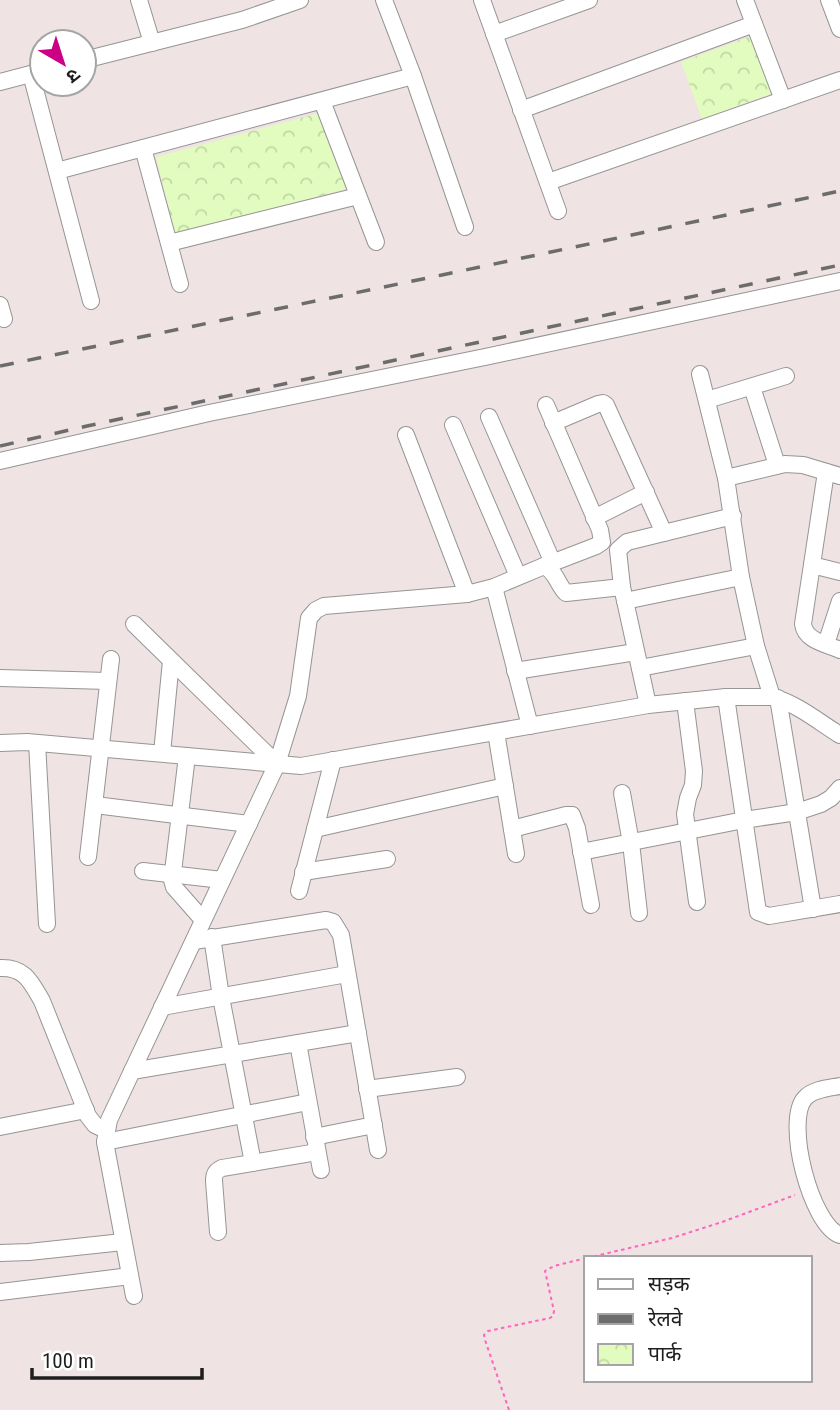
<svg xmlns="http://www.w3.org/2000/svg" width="840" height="1410" font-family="'Roboto Condensed','Noto Sans Devanagari',sans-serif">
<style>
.park{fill:url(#park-crowns)}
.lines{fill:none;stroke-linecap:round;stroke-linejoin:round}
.minor-casing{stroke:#959595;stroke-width:18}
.path{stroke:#ff65ba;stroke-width:2;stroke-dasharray:3.5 3.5;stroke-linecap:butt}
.minor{stroke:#fff;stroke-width:16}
.rail{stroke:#6c6c6c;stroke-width:3.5;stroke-dasharray:14 14;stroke-linecap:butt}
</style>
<defs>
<pattern id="park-crowns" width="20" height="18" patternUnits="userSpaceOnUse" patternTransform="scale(1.75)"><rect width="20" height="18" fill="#e1fcbe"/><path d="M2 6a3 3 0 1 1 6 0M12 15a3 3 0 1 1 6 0" fill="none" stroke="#c1d8a3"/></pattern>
</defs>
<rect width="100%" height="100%" fill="#efe3e3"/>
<g class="park">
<path d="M751,36L773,93L702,119L681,62Z"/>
<path d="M319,113L346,189L175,233L156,157Z"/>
</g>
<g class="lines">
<defs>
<g id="minor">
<path d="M139,0L152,43"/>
<path d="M384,0L413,76L465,227"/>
<path d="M482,0L558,211"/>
<path d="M745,0L783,100"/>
<path d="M829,0L840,29"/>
<path d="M494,34L589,0"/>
<path d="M84,60L242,20L300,0"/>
<path d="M31,74L91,301"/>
<path d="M0,82L42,71"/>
<path d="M322,101L376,242"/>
<path d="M521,110L754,24"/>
<path d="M143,148L180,284"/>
<path d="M57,171L413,76"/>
<path d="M548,182L840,80"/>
<path d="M169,243L358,196"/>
<path d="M0,305L4,319"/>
<path d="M700,374L726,478L741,577L756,646L772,697"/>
<path d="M752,387L777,465"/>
<path d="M707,400L786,376"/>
<path d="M489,417L553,563"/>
<path d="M553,423L598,404L603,403L606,405L664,533"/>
<path d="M453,425L518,576"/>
<path d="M406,435L467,594"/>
<path d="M0,461L209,413L485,357L840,281"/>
<path d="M826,472L803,624C805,641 827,644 840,650"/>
<path d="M726,478L785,464L803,465L840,476"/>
<path d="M594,518L646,492"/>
<path d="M812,565L840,572"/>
<path d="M544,566L596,546L602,542L600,530L546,405"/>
<path d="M494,587L530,726"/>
<path d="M625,601L741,577"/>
<path d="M134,624L277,764"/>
<path d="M826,644L840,601"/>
<path d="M640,668L756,646"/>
<path d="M515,671L636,652"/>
<path d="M0,678L108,681"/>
<path d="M726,697L758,912L769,916L840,904"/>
<path d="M778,698L813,909"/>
<path d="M685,701L694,771L693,785L688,798L685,814L697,902"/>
<path d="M648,705L622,587L618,550L627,542L733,516"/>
<path d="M496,732L516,854"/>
<path d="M0,743L27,742L301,766L648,705L726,697H772C796,703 819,722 840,735"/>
<path d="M37,743L47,924"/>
<path d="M162,753L171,661"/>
<path d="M187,756L172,880L174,887L203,920"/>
<path d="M622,793L631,843L639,913"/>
<path d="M95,805L249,824"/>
<path d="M315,829L505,786"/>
<path d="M512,829L566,815H572L577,828L591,905"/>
<path d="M581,852L744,820L797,812L821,804L831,798L840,788"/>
<path d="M88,857L111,659"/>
<path d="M143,871L222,880"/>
<path d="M303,872L387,859"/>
<path d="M299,891L333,760"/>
<path d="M212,937L221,997L253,1163"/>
<path d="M194,941L326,920L333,922L341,935L378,1150"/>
<path d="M0,968C25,967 31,982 42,1001L88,1116L95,1125L106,1130"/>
<path d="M162,1007L347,974"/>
<path d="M298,1043L321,1170"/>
<path d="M132,1071L358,1033"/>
<path d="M840,1086C829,1088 813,1089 805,1098C784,1121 811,1225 840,1235"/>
<path d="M367,1089L457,1077"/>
<path d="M0,1127L86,1110"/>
<path d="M314,1137L374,1125"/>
<path d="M105,1142L308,1102"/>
<path d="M218,1232L214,1181C214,1173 216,1171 222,1168L317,1152"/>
<path d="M0,1253L29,1252L123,1242"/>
<path d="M0,1292L130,1276"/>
<path d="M134,1296L105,1142L109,1120L277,764L298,696L309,618L316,610L324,606L467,594L494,587L544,566C556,571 557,584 566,593L622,587"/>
</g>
</defs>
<use href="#minor" class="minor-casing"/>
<g class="path">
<path d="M587,1258L672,1238L722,1222L795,1195"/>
<path d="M509,1410L485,1340L484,1335L488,1331L550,1318L553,1316L554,1311L545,1271L554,1266L586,1258"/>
</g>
<use href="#minor" class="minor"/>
<g class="rail">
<path d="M0,366L442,275L840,191"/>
<path d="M0,446L87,426L840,265"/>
</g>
</g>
<rect x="584" y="1256" width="228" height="126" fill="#ffffff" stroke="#a5a5a5" stroke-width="2"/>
<rect x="598" y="1279" width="35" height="10" fill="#ffffff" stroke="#a5a5a5" stroke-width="2"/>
<text x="648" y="1291" font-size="21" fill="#1e1e1e">सड़क</text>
<rect x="598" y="1314" width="35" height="10" fill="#6c6c6c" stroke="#a5a5a5" stroke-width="2"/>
<text x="648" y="1326" font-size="21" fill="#1e1e1e">रेलवे</text>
<rect x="598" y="1344" width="35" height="21" fill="url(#park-crowns)" stroke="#a5a5a5" stroke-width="2"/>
<text x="648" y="1361" font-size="21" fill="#1e1e1e">पार्क</text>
<g transform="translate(63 63) rotate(141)"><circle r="33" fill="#ffffff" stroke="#a5a5a5" stroke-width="2"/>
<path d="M0-5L12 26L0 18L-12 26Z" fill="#cc0085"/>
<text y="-10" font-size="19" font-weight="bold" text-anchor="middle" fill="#1e1e1e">उ</text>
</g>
<path d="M32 1368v10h170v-10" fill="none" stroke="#1e1e1e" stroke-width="3.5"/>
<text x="42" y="1368" font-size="21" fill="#1e1e1e" stroke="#ffffff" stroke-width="5" paint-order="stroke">100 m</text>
</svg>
